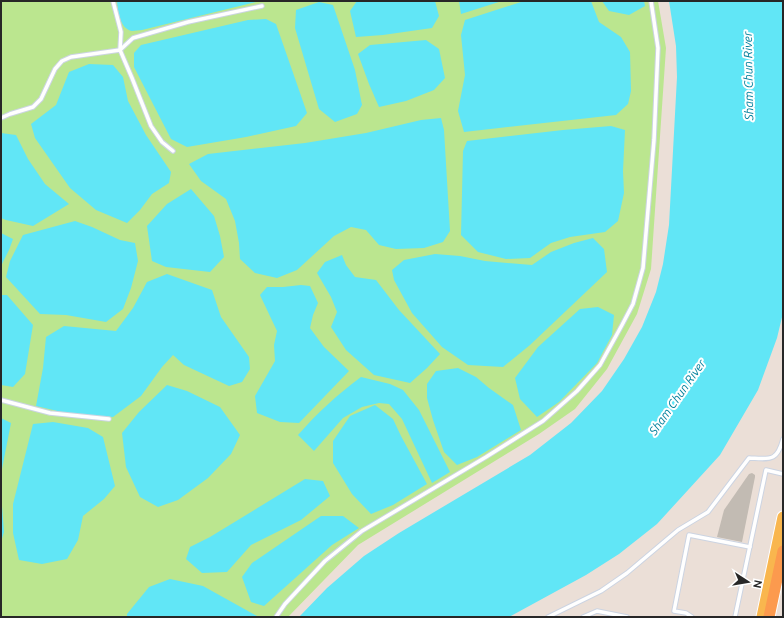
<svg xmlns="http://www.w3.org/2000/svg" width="784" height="618" font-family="Ubuntu,sans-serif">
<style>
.green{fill:#bbe68f}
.water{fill:#61e6f6}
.building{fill:#c2bbb3}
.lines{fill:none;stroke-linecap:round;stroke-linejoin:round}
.service-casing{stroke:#ccd4e2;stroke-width:5.5}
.primary-casing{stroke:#fff;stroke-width:13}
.trunk-casing{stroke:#fff;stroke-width:13}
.service{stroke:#fff;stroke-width:3.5}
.primary{stroke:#f9b64e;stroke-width:11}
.trunk{stroke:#fc9a4e;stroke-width:11}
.labels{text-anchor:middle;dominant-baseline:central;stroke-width:4;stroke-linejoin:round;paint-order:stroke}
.water-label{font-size:12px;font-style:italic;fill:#05819d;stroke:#fff}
</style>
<rect width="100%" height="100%" fill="#ebdfd7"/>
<path class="green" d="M1,1H658L666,48L651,269L637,314L607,369L575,409L539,434L358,545L288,617H1Z"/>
<g class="water">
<path d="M117,1H260L142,30C139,30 135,31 132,31C120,29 118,11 117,1Z"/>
<path d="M357,1H435L439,16L432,28L383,35L356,37L350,11Z"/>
<path d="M459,1H502L461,14Z"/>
<path d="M524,1H591L599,22L621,37L630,52L631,91L628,104L616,115L464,132L458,111L465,75L461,35L465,20Z"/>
<path d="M602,1H644L645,6L629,15L609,11Z"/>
<path d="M669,1H783V313L777,338L758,390L720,455L657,524L619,554L586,575L509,617H299L327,588L364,556L399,533L530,455L571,423L602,391L624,359L642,327L656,292L663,264L669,225L677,77L676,46Z"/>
<path d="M319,2L333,5L355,70L362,105L357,114L335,122L319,109L295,28L296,10Z"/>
<path d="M266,19L276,24L307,113L296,126L246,137L187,147L171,139L134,67V53L141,45L248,20Z"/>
<path d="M426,40L439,49L445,78L434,90L406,101L379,107L369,84L358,54L370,45Z"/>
<path d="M89,64L113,65L123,77L128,101L146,135L171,172L169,183L152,194L140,210L127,223L96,210L70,188L35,138L31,124L56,105L69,72Z"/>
<path d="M441,118L444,130L450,231L443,242L424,248L396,249L379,245L366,230L351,227L334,236L297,270L277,278L255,273L240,259L239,243L235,221L226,199L201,181L189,164L208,154L305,143L366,133L421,120Z"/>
<path d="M611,126L625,130L623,171L624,193L618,221L605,232L570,237L551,243L530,258L506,259L478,252L461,235L463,151L467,141L563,130Z"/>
<path d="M1,133L16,135L28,159L45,184L69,204L33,226L6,220L1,218Z"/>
<path d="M191,189L214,216L220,236L224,257L210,272L166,267L152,261L147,226L167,204Z"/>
<path d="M75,221L92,227L120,240L135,243L138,261L131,288L123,309L106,322L66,315L40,314L6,277L10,261L23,235Z"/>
<path d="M1,233L13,239L9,250L1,266Z"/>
<path d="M593,238L604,249L607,272L530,345L503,367L468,365L442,347L412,313L394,280L392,270L404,260L435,254L460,256L485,261L532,265L551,252L574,243Z"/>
<path d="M342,255L346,265L355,277L376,280L399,310L440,354L427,368L410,383L374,375L346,350L331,327L337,312L331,297L317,273L325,262Z"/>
<path d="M167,274L212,290L221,317L249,357L250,369L242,382L229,386L184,365L173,355L162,367L141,396L113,417L66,413L36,406L43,368L46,337L64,326L116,331L133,308L147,282Z"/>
<path d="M301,285L310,286L318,303L313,315L310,328L324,347L349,371L299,423L280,422L257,413L255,396L275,361L274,345L277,331L260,295L267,287H283Z"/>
<path d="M1,295H7L33,325L25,374L13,387L1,385Z"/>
<path d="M598,307L614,315L612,335L597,363L559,402L537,417L520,399L515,378L538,347L580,309Z"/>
<path d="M458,368L476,377L489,388L513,405L521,430L477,457L457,465L444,452L433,420L427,398V384L436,371Z"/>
<path d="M361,377L390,384L403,390L419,410L450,472L432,483L402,419L389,404L379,403L362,407L343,418L314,451L298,435C317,413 338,394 361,377Z"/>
<path d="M167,385L187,391L220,407L240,435L231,454L208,478L178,500L158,507L140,497L126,467L122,433L139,412Z"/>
<path d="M375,405L393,419L401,436L427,484L393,505L371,514L352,494L333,463V441L350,416Z"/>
<path d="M1,418L11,423L1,474Z"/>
<path d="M53,422L88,428L103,437L115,486L104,499L83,516L78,540L67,559L42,564L19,560L13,533V504L33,424Z"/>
<path d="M305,479L323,481L330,496L301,520L251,545L227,572L202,573L186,559L190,547L210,537Z"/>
<path d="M1,493L4,532L1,542Z"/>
<path d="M321,516H343L359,528L332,545L264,606L251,602L242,577L252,563Z"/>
<path d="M170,579L203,586L257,616L256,617H127V614L149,587Z"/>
</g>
<path class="building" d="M752,473L755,475V477L742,542L717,537L724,510L749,474Z"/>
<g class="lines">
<defs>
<g id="service">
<path d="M113,1L121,32L120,50L132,78L151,126L162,142L173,151"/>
<path d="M1,118L10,114L33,107L41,99L55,69L62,61L71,57L120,50L133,38L188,22L262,6"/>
<path d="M1,400L50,413L109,419"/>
<path d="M276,617L285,604L325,561L362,531L486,457L543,421L577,391L600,365L622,325L633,304L643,268L654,140L658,48L651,1"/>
<path d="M548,617L601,591L627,573L678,530L708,512L749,458C770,459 777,462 783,439"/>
<path d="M583,617L597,611L627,617"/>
<path d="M692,617L686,613L674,611L689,535L750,547"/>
<path d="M735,617L766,470L783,474"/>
</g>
<path id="primary" d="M762,617L783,517"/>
<path id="trunk" d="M769,617L783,551"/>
</defs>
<use href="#service" class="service-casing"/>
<use href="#primary" class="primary-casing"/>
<use href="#trunk" class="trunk-casing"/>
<use href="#service" class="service"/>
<use href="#primary" class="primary"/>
<use href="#trunk" class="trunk"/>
</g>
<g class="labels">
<g class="water-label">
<text transform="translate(748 76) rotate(-91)">Sham Chun River</text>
<text transform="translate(677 397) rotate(-55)">Sham Chun River</text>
</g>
</g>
<rect width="784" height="618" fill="none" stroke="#272727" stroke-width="4"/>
<g transform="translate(748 582) rotate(102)" stroke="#ffffff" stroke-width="3" paint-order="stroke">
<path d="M0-3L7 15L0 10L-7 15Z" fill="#272727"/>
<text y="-6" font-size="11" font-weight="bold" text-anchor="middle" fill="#272727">N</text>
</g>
</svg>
